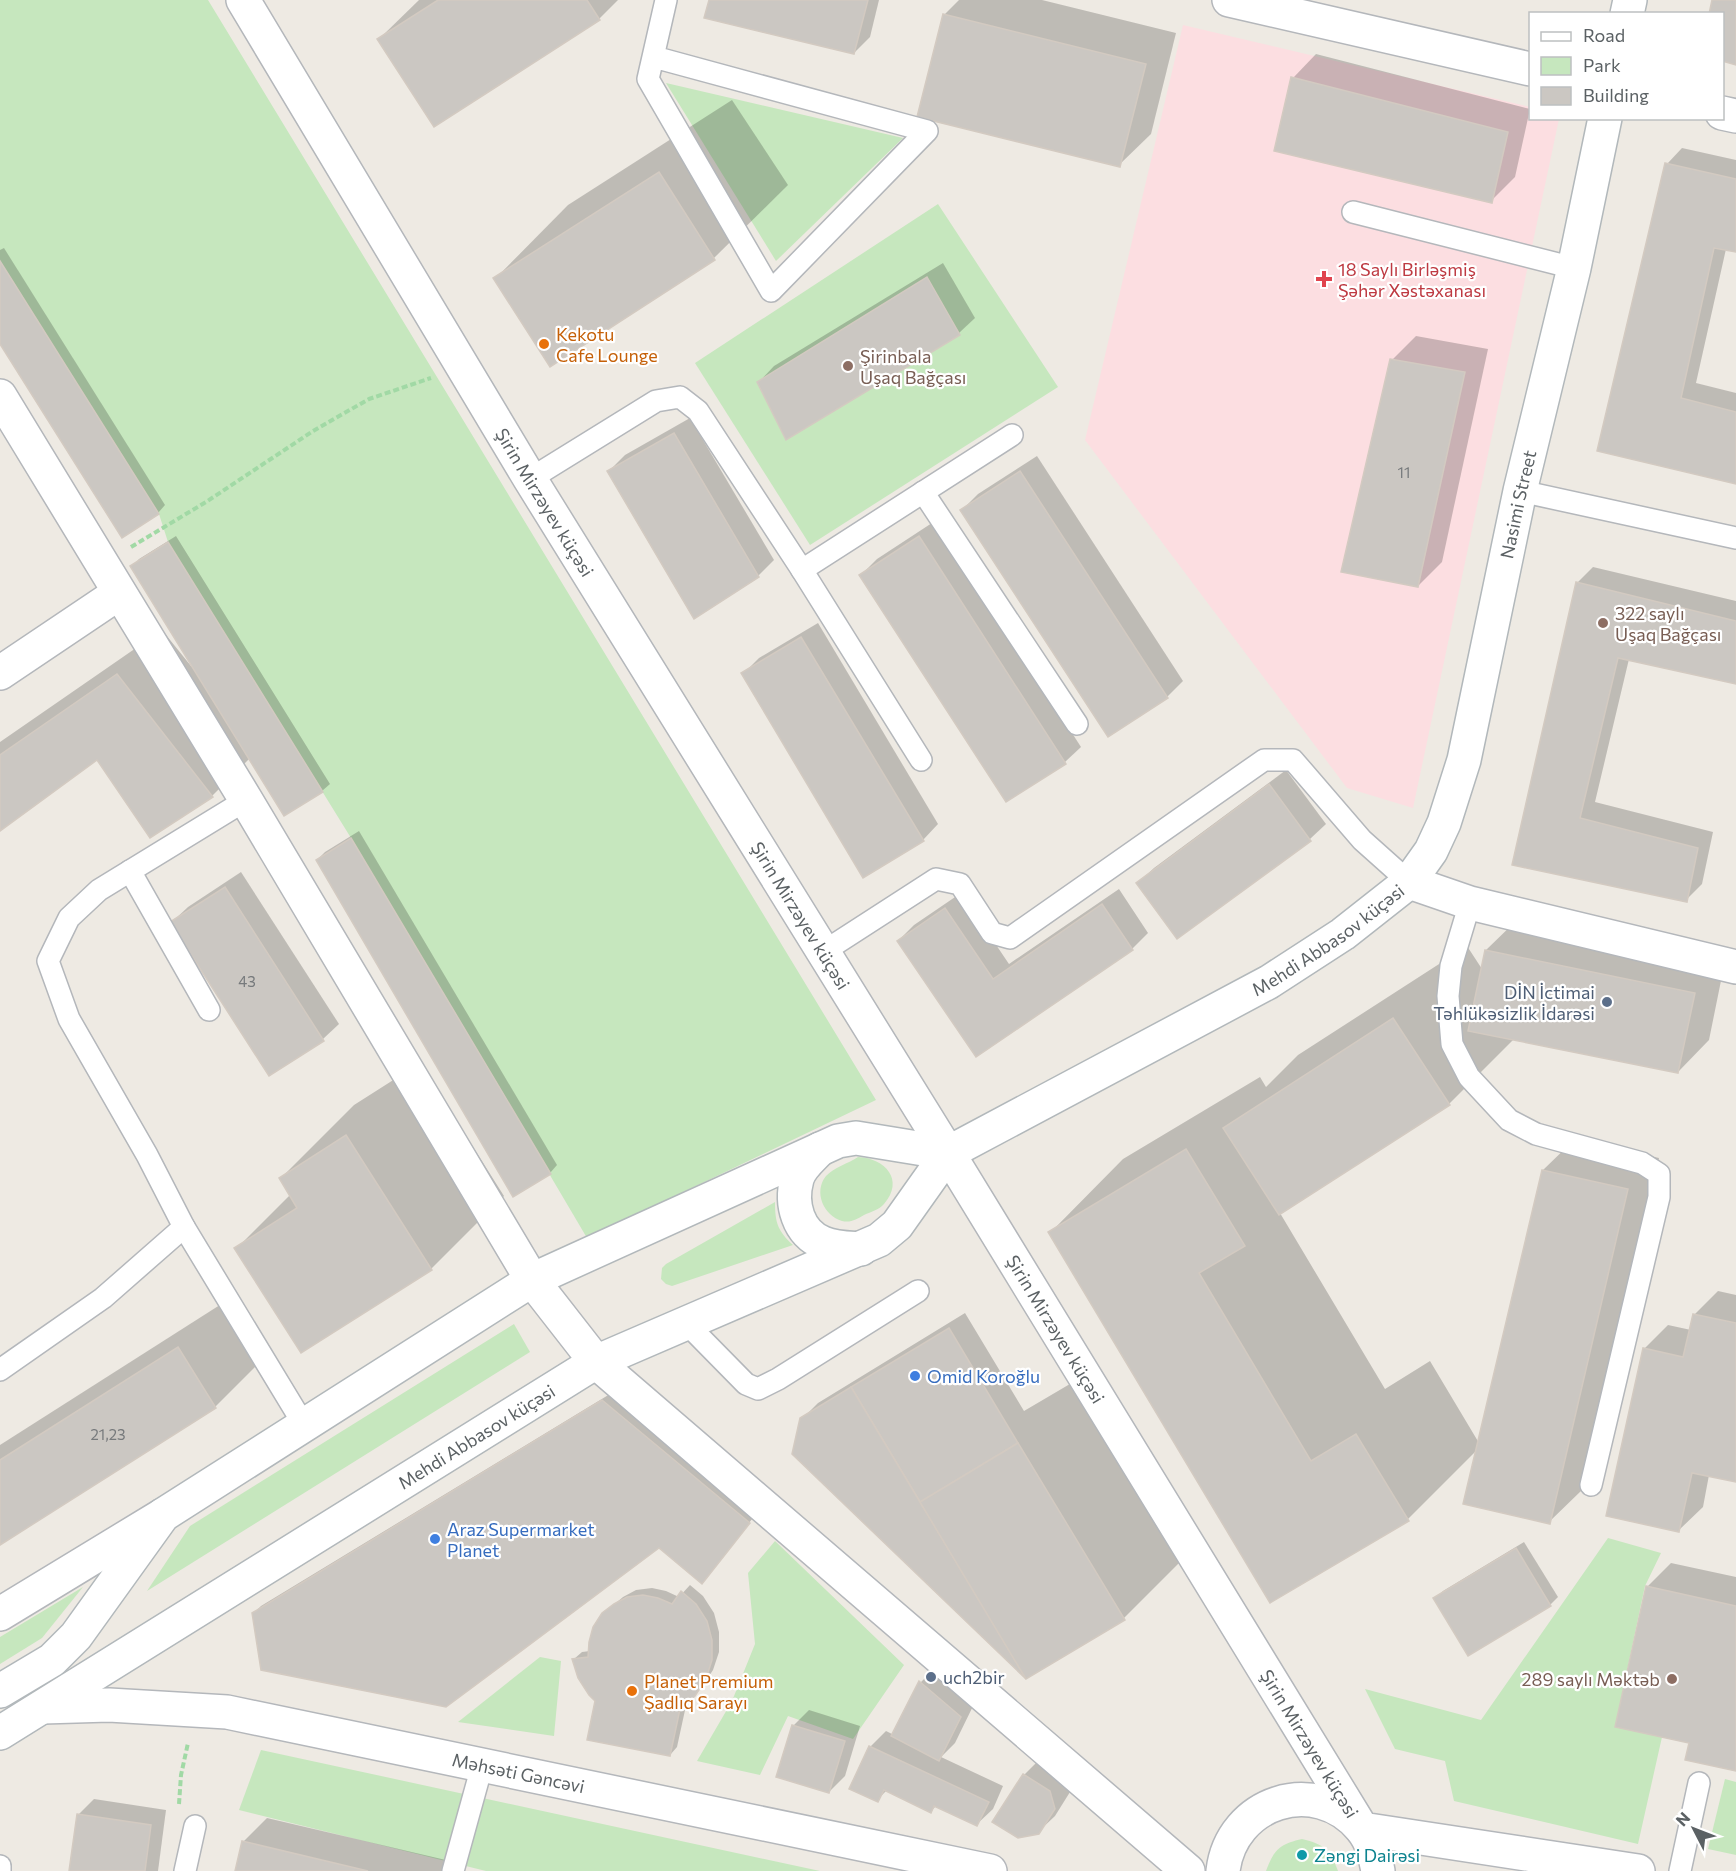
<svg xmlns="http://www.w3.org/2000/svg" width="1736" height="1871" font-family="Commissioner,sans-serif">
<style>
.medical{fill:#fcdee1}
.green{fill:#c6e7be}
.shadow{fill:#0003}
.building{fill:#cbc7c2;stroke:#d3cac1;stroke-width:1.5}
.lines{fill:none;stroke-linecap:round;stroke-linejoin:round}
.lane-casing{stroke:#b4b7bb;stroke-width:24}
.street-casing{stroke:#b4b7bb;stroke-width:36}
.secondary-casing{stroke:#b2b8bb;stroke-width:36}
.path{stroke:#a1d9a5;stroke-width:4;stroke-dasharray:6 3;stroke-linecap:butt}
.lane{stroke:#fff;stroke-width:21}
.street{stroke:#fff;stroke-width:33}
.secondary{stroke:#fff;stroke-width:33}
.health-dot{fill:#e0444e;stroke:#fff;stroke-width:2}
.food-dot{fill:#e8710a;stroke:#fff;stroke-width:2}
.education-dot{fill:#8d6e63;stroke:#fff;stroke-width:2}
.service-dot{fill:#5c6f8a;stroke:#fff;stroke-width:2}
.shop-dot{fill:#3f7fe0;stroke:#fff;stroke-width:2}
.culture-dot{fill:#0f9aa8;stroke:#fff;stroke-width:2}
.labels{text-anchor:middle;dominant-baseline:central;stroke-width:4.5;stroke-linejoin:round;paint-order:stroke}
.number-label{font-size:15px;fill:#777a7c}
.health-label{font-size:18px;fill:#be3a42;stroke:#fff;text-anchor:start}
.food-label{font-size:18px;fill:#c56008;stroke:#fff;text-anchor:start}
.education-label{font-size:18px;fill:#785e54;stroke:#fff;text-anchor:start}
.street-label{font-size:18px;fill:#5b6164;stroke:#fff}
.service-label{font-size:18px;fill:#4e5e75;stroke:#fff;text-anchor:end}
.shop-label{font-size:18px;fill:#366cbe;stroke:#fff;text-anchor:start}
.culture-label{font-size:18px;fill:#0d838f;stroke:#fff;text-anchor:start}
</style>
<rect width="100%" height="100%" fill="#eeeae3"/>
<path class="medical" d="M1183,25L1530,107V118L1559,119L1413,808L1347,788L1085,440Z"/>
<g class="green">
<path d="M0,0H208L876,1100L587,1238L351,838L168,542L159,514L0,261Z"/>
<path d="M666,83L903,138L776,261Z"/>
<path d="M938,204L1058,387L810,545L695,363Z"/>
<path d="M858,1157C885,1158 905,1180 884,1204C880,1209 871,1212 864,1215C857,1219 851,1223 842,1221C824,1216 813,1192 826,1176C833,1168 849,1163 858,1157Z"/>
<path d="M775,1202C775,1223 778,1231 793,1245L672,1286L666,1284L661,1279L662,1268L666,1264Z"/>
<path d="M514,1324L530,1352L147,1591L190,1526Z"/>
<path d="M1608,1538L1661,1553L1645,1586L1615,1727L1662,1737L1638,1844L1454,1801L1445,1761L1395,1749L1365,1689L1481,1720Z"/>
<path d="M775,1541L904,1665L853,1739L788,1716L760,1775L697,1761L732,1701L755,1644L748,1573Z"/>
<path d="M83,1587L42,1638L0,1664V1637Z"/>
<path d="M540,1657L561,1661L554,1736L458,1722Z"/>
<path d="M261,1750L820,1871H486L239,1810Z"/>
<path d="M1725,1779L1736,1782V1855L1708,1849Z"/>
<path d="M1302,1839C1324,1844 1330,1850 1338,1871H1266C1274,1849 1280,1844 1302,1839Z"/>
</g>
<g class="shadow">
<path d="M419,0H618L599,19L379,39Z"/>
<path d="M710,0H879L870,37L854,53Z"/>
<path d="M959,0H1042L1176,33L1151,134L1119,165L944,15Z"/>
<path d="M1316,54L1530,109L1515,177L1491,201L1293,78Z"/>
<path d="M732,100L788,185L714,258L550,365L495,279L568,205Z"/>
<path d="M1682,148L1736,160V251L1726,249L1696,383L1736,393V482L1599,450L1667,164Z"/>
<path d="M4,248L165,505L158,513L0,342V250Z"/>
<path d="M943,263L975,318L959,333L787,437L759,382L774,366Z"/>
<path d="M1416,336L1488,349L1442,562L1418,586L1392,360Z"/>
<path d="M690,418L774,560L758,576L609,471L625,455Z"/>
<path d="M1037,456L1183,681L1167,697L962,510L978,494Z"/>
<path d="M935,521L1081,747L1065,762L1007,800L861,575L877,559Z"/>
<path d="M176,536L330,784L322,791L250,758L212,796L150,836L97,758L0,829V742L162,630L191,666L193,665L132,567L139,559Z"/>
<path d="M1593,567L1736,601V682L1629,659L1595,802L1713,832L1702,884L1686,900L1514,864L1577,583Z"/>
<path d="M818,623L938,824L923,840L743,674L759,658Z"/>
<path d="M1286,770L1326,824L1310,839L1178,937L1138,883L1154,868Z"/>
<path d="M359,831L557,1165L550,1173L317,860L325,852Z"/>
<path d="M241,872L339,1024L323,1039L172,922L188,907Z"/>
<path d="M1119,889L1148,933L1132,949L977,1055L898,941L914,925L961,893L1009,964Z"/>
<path d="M1518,919L1725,961L1709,1040L1678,1072L1514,1039L1449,1104L1280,1213L1385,1389L1430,1361L1479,1443L1543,1170L1575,1139L1659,1158L1581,1491L1549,1522L1477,1450L1408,1519L1271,1601L1050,1233L1123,1159L1260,1077L1266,1087L1298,1055L1467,946L1482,969L1486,950Z"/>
<path d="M420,1063L504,1196L431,1269L236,1249L291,1194L280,1179L354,1105Z"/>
<path d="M1718,1291L1736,1295V1481L1709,1475L1703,1507L1679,1530L1644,1349L1668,1325L1691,1330L1694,1315Z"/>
<path d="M223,1303L260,1362L215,1407L0,1544V1445Z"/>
<path d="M965,1313L1024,1411L1092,1371L1197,1545L1124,1618L802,1419L818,1403Z"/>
<path d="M610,1394L756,1514L702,1582L659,1546L254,1613L261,1606Z"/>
<path d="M1524,1542L1558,1597L1550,1605L1435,1599L1443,1591Z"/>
<path d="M1671,1563L1736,1577V1769L1691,1742L1647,1587Z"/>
<path d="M690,1585L703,1596L714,1613L719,1632V1652L713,1670L702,1687L687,1701L677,1747L670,1755L597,1701L574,1659L582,1652L590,1651L603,1614L623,1597L636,1590L652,1588L666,1591L679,1597Z"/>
<path d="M936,1667L976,1700L955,1743L941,1757L1003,1786L993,1809L977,1824L936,1806L931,1811L887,1790L877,1800L870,1747L886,1731L894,1735L921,1682Z"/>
<path d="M809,1710L860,1726L845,1776L829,1792L793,1726Z"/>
<path d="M1040,1759L1065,1775L1070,1792L1055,1816L1038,1832L1024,1775Z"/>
<path d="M94,1799L166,1810L158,1871H70L78,1815Z"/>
<path d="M267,1818L450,1861L447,1871H236L243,1842Z"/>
</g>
<g class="building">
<path d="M438,0H587L600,20L434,127L377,39Z"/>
<path d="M709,0H868L854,54L704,18Z"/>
<path d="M1712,0H1736V65L1722,61V14H1709Z"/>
<path d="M943,14L1146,64L1120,167L917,117Z"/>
<path d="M1291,77L1508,132L1492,203L1274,151Z"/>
<path d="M1665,163L1736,179V252L1714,248L1681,398L1736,412V484L1597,451Z"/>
<path d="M659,172L715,260L550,367L493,278Z"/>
<path d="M0,261L159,514L122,538L0,344Z"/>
<path d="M927,277L960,335L786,440L757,382Z"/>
<path d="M1390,359L1465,372L1418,587L1341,572Z"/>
<path d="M674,433L759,577L694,619L607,471Z"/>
<path d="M1020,471L1168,698L1108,737L960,510Z"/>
<path d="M919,536L1066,764L1006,802L859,575Z"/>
<path d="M168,542L323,792L284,816L130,566Z"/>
<path d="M1576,582L1736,621V684L1618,658L1580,818L1698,848L1687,902L1512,865Z"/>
<path d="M801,637L924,841L863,878L741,673Z"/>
<path d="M117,674L213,797L150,838L97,760L0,831V755Z"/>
<path d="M1269,784L1311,841L1177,939L1136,883Z"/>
<path d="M351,838L551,1174L513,1197L316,860Z"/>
<path d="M225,887L324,1041L269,1076L170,922Z"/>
<path d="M1102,904L1133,950L976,1057L897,941L945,908L993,979Z"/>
<path d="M1485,950L1695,993L1678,1073L1468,1031Z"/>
<path d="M1393,1018L1450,1105L1279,1215L1223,1128Z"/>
<path d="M346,1135L432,1270L301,1353L234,1248L297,1208L279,1178Z"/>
<path d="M1186,1149L1245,1246L1199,1273L1311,1461L1356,1434L1409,1521L1270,1603L1048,1232Z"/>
<path d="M1542,1170L1628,1189L1550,1524L1463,1504Z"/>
<path d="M1693,1314L1736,1323V1482L1692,1473L1679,1532L1606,1516L1643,1348L1683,1357Z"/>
<path d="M949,1328L1018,1443L920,1502L851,1387Z"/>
<path d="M178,1347L216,1408L0,1545V1460Z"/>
<path d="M851,1387L920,1502L1026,1679L792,1454L800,1418Z"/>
<path d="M602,1400L750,1523L702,1584L659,1548L446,1707L261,1670L252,1613Z"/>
<path d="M1018,1443L1125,1620L1026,1679L920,1502Z"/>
<path d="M1516,1548L1551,1606L1468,1656L1433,1598Z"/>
<path d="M1646,1586L1736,1606V1771L1685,1760L1689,1743L1615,1727Z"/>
<path d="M681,1591L696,1604L707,1621L712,1640V1660L706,1679L695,1696L680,1709L670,1756L587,1740L595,1701L589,1695L578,1678L572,1659L588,1657L589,1642L593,1627L602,1613L614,1604L627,1597L643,1595L658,1598L672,1604Z"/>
<path d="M919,1681L961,1717L939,1761L891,1736Z"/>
<path d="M792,1725L845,1741L829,1793L776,1777Z"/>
<path d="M869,1746L989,1802L977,1826L934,1806L931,1813L884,1790L878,1802L849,1789Z"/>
<path d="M1023,1774L1050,1791L1055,1809L1039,1834L1018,1838L992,1822Z"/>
<path d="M77,1814L151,1825L145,1871H69Z"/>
<path d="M242,1841L368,1871H235Z"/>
</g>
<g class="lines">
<defs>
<g id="lane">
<path d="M654,57L927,131L771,291L648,79L666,0"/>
<path d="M1353,212L1574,268"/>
<path d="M530,479L656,401L680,397L698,411L802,570L921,760"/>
<path d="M1520,491L1736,538"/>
<path d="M923,492L1077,724"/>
<path d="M802,570L1012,435"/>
<path d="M246,800L99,890L69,918L48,961L69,1019L147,1155L184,1227L304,1425"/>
<path d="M130,871L209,1010"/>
<path d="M1470,903L1451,966L1448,996L1452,1044L1469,1077L1509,1120L1536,1134L1642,1163L1659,1174V1197L1591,1485"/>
<path d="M823,952L936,879L960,884L992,933L1010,938L1264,760H1293L1362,840L1409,882"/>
<path d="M687,1324L746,1384L758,1389L778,1379L918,1291"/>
<path d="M0,1370L103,1298L184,1227"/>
<path d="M0,1866V1871"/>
<path d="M185,1871L195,1826"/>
<path d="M453,1871L482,1766"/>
<path d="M1680,1871L1699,1783"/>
</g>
<g id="street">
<path id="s1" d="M243,0L530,479L948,1153L1362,1829L1638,1871"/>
<path d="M1229,0L1530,69"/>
<path d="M1722,113L1736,116"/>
<path d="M0,396L246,800L532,1280L596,1362L1188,1871"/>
<path d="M0,673L119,593"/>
<path d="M1409,882L1470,903L1736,967"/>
<path d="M0,1614L163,1515"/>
<path id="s2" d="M43,1707L109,1705L227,1712L990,1871"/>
<path d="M1223,1871C1231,1802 1315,1774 1361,1828C1372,1841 1375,1856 1378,1871"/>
</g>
<g id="secondary">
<path d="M1627,14L1630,0"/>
<path d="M820,1149C812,1158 800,1167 797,1179C790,1204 798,1233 823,1243C835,1248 848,1248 861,1249"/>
<path d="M0,1691L52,1660L76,1636L163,1515L532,1280L838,1141L856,1138L948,1153"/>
<path id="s3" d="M0,1733L596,1362L879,1240L897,1225L948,1153L1269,982L1343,934L1409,882L1431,851L1444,823L1464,760L1520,491L1574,268L1605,118"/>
</g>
</defs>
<use href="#lane" class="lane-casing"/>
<use href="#street" class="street-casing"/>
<use href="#secondary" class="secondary-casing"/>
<g class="path">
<path d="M131,547L206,502L313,431L369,399L431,378"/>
<path d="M179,1804L181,1775L188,1743"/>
</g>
<use href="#lane" class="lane"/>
<use href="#street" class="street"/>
<use href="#secondary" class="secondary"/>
</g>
<path class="health-dot" d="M1321 270h6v6h6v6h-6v6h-6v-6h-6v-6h6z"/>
<g class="food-dot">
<circle cx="544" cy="344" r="6"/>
<circle cx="632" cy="1691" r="6"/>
</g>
<g class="education-dot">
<circle cx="848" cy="366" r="6"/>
<circle cx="1603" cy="623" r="6"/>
<circle cx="1672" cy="1679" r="6"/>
</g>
<g class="service-dot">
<circle cx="1607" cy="1002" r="6"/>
<circle cx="931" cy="1677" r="6"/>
</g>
<g class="shop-dot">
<circle cx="915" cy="1376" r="6"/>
<circle cx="435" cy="1539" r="6"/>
</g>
<circle class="culture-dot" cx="1302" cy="1855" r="6"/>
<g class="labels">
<g class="number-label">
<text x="1404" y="472">11</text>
<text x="247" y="981">43</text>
<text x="108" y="1434">21,23</text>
</g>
<g class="health-label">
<text x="1338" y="269">18 Saylı Birləşmiş<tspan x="1338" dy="21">Şəhər Xəstəxanası</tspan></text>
</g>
<g class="food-label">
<text x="556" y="334">Kekotu<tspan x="556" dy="21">Cafe Lounge</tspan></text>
<text x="644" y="1681">Planet Premium<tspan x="644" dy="21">Şadlıq Sarayı</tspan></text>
</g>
<g class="education-label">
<text x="860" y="356">Şirinbala<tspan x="860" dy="21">Uşaq Bağçası</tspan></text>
<text x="1615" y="613">322 saylı<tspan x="1615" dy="21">Uşaq Bağçası</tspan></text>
<text x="1660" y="1679" text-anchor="end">289 saylı Məktəb</text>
</g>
<g class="street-label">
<text stroke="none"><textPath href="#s1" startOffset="586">Şirin Mirzəyev küçəsi</textPath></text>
<text stroke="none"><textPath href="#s3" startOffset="2054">Nasimi Street</textPath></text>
<text stroke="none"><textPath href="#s1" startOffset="1072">Şirin Mirzəyev küçəsi</textPath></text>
<text stroke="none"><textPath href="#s3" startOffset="1558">Mehdi Abbasov küçəsi</textPath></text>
<text stroke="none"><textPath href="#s1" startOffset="1558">Şirin Mirzəyev küçəsi</textPath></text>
<text stroke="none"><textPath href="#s3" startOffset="561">Mehdi Abbasov küçəsi</textPath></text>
<text stroke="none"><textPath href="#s1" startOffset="2044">Şirin Mirzəyev küçəsi</textPath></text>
<text stroke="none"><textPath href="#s2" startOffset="482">Məhsəti Gəncəvi</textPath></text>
</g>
<g class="service-label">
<text x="1595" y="992">DİN İctimai<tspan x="1595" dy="21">Təhlükəsizlik İdarəsi</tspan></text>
<text x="943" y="1677" text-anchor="start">uch2bir</text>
</g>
<g class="shop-label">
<text x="927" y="1376">Omid Koroğlu</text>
<text x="447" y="1529">Araz Supermarket<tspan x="447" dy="21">Planet</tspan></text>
</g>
<g class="culture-label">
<text x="1314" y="1855">Zəngi Dairəsi</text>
</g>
</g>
<rect x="1529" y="12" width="195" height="108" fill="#ffffff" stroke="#bdc0c1" stroke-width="1.5"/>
<rect x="1541" y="32" width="30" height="9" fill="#ffffff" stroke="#bdc0c1" stroke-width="1.5"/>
<text x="1583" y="42" font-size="18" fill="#5b6164">Road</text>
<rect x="1541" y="57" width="30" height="18" fill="#c6e7be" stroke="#bdc0c1" stroke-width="1.5"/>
<text x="1583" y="72" font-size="18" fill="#5b6164">Park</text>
<rect x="1541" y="87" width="30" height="18" fill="#cbc7c2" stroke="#bdc0c1" stroke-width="1.5"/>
<text x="1583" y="102" font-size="18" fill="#5b6164">Building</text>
<g transform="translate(1694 1829) rotate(312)" stroke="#ffffff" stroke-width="4.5" paint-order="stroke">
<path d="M0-4.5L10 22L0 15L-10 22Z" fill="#5b6164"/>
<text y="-9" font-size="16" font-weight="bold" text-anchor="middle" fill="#5b6164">N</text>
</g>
</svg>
